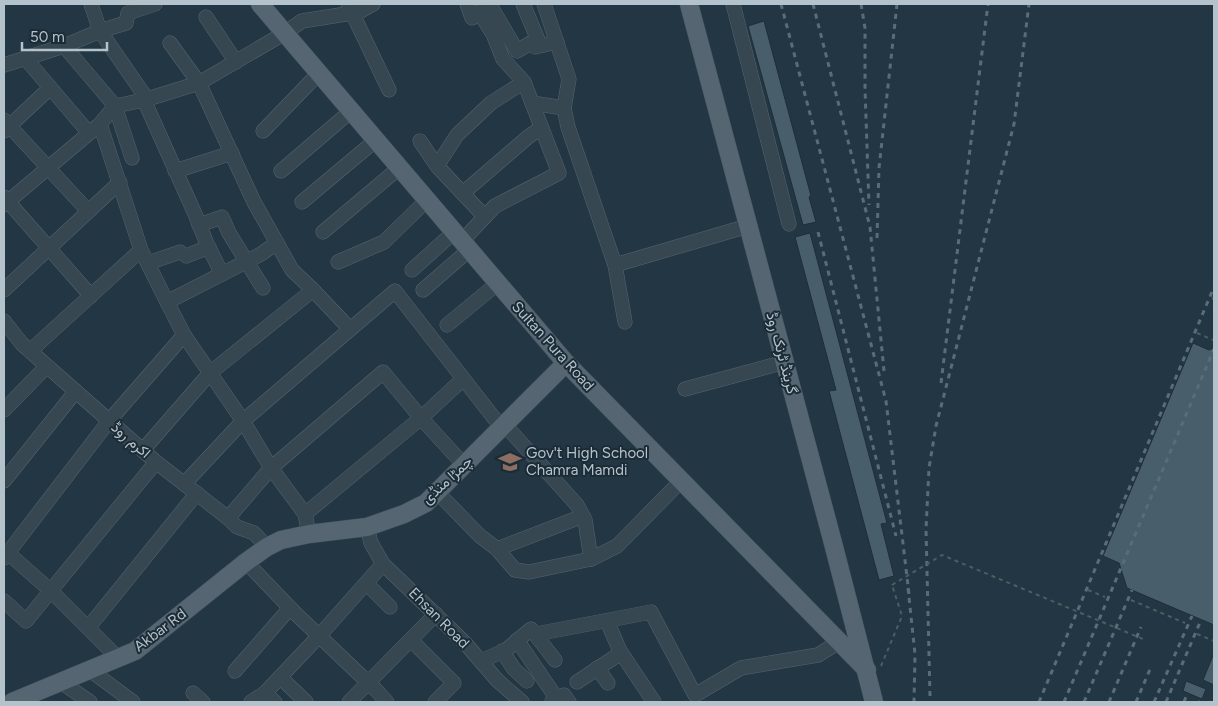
<svg xmlns="http://www.w3.org/2000/svg" width="1218" height="706" font-family="Figtree,Vazirmatn,sans-serif">
<style>
.building{fill:#485e6b;stroke:#1e2e39}
.lines{fill:none;stroke-linecap:round;stroke-linejoin:round}
.minor-casing{stroke:#55656f;stroke-width:15}
.major-casing{stroke:#44535e;stroke-width:19}
.path{stroke:#456160;stroke-width:2;stroke-dasharray:4 4;stroke-linecap:butt}
.minor{stroke:#374752;stroke-width:14}
.major{stroke:#556672;stroke-width:18}
.rail{stroke:#596c7a;stroke-width:3;stroke-dasharray:5 5;stroke-linecap:butt}
.path-bridge{stroke:#456160;stroke-width:2;stroke-dasharray:4 4;stroke-linecap:butt}
.labels{text-anchor:middle;dominant-baseline:central;stroke-width:4;stroke-linejoin:round;paint-order:stroke}
.street-label{font-size:15px;fill:#b4c2cc;stroke:#1c2c37}
.poi-label{font-size:15px;fill:#b4c2cc;stroke:#1c2c37;text-anchor:start}
</style>
<rect width="100%" height="100%" fill="#233643"/>
<g class="building">
<path d="M764,21L811,196L809,197L816,222L803,225L748,26Z"/>
<path d="M810,233L887,523L881,524L894,576L879,580L829,391L836,390L795,237Z"/>
<path d="M1193,343L1209,350L1214,348V625L1127,588L1119,563L1103,556Z"/>
<path d="M1214,653V685L1203,680Z"/>
<path d="M1186,681L1206,689L1202,699L1183,691Z"/>
</g>
<g class="lines">
<defs>
<g id="minor">
<path d="M91,4L100,31L147,99"/>
<path d="M348,4L389,90"/>
<path d="M467,4L472,18L482,11"/>
<path d="M523,4L538,40L534,41"/>
<path d="M544,4L569,79L564,108"/>
<path d="M733,4L789,224"/>
<path d="M490,5L517,51L534,41L535,47L557,42"/>
<path d="M206,17L236,62"/>
<path d="M170,43L199,83L254,202L292,270L313,290L350,329"/>
<path d="M64,46L115,106L132,158"/>
<path d="M25,58L89,133"/>
<path d="M4,65L64,46L100,31L126,23L128,13L155,4"/>
<path d="M144,100L195,214L207,244L222,274"/>
<path d="M532,103L564,108L568,127L615,265L625,322"/>
<path d="M4,120L88,211"/>
<path d="M100,124L115,106L144,100L199,83L285,33L302,21L359,12L373,4"/>
<path d="M4,131L50,88"/>
<path d="M263,131L319,73"/>
<path d="M420,141L437,166L485,217"/>
<path d="M437,166L457,135L491,103L524,82"/>
<path d="M175,171L232,153"/>
<path d="M281,171L351,111"/>
<path d="M463,193L528,137L541,128"/>
<path d="M4,197L91,296"/>
<path d="M302,202L376,140"/>
<path d="M4,205L100,124L141,250L167,302L184,335L243,421L271,468L305,514L309,534"/>
<path d="M199,225L222,217L229,233L263,288"/>
<path d="M323,232L399,168"/>
<path d="M462,241L495,206L559,173L524,82L503,59L493,34L479,12"/>
<path d="M186,256L209,247"/>
<path d="M338,262L384,242L427,200"/>
<path d="M148,263L180,252"/>
<path d="M615,265L748,226"/>
<path d="M412,270L454,232"/>
<path d="M4,290L120,182"/>
<path d="M423,290L469,250"/>
<path d="M167,302L261,254L277,243"/>
<path d="M4,321L22,344L156,462L228,518L237,527L254,533L267,547"/>
<path d="M447,325L498,283"/>
<path d="M30,351L141,250"/>
<path d="M685,389L785,362"/>
<path d="M4,410L47,366"/>
<path d="M505,425L577,505L585,520L591,559"/>
<path d="M143,450L210,373L313,290"/>
<path d="M4,481L76,391"/>
<path d="M184,484L243,421L395,291L501,427"/>
<path d="M437,492L480,536L497,549L515,570L529,572L591,559L617,546L681,481"/>
<path d="M305,514L421,418L463,379"/>
<path d="M228,518L271,468L383,372L421,418L464,465"/>
<path d="M367,527L371,543L383,564L465,643L497,680L522,702"/>
<path d="M497,549L583,516"/>
<path d="M8,553L51,591L118,658"/>
<path d="M4,558L109,421L184,335"/>
<path d="M246,562L295,613L376,690L387,702"/>
<path d="M366,583L390,607"/>
<path d="M4,601L26,621L156,462"/>
<path d="M607,621L620,651L654,702"/>
<path d="M88,628L197,493"/>
<path d="M536,634L651,612L695,695L741,668L818,655L839,642"/>
<path d="M411,640L454,683L435,702"/>
<path d="M517,640L557,699"/>
<path d="M502,651L514,669L527,681"/>
<path d="M481,661L506,650L531,629L555,660"/>
<path d="M597,668L608,683"/>
<path d="M90,670L133,702"/>
<path d="M235,671L290,608"/>
<path d="M280,677L306,702"/>
<path d="M61,682L90,702"/>
<path d="M577,682L621,653"/>
<path d="M193,693L203,702"/>
<path d="M552,701L564,695L569,702"/>
<path d="M251,702L265,693"/>
<path d="M275,702L265,693L319,636L383,564"/>
<path d="M349,702L436,614"/>
</g>
<g id="major">
<path d="M260,4L566,363L867,670"/>
<path d="M689,4L833,543L874,702"/>
<path d="M12,702L135,651L246,562L267,547L281,540L309,534L367,527L404,514L426,503L566,363"/>
</g>
</defs>
<use href="#minor" class="minor-casing"/>
<use href="#major" class="major-casing"/>
<g class="path">
<path d="M1212,298L1214,299"/>
<path d="M1197,333L1213,340"/>
<path d="M1088,590L1105,597"/>
<path d="M1131,600L1185,623"/>
<path d="M1197,634L1214,641"/>
<path d="M881,666L902,616L892,585"/>
</g>
<use href="#minor" class="minor"/>
<use href="#major" class="major"/>
<g class="rail">
<path d="M781,4L886,401L909,594"/>
<path d="M813,4L870,227L884,371"/>
<path d="M861,4L865,28V89L869,205"/>
<path d="M818,232L896,536"/>
<path d="M877,238L879,168L897,4"/>
<path d="M941,383L988,4"/>
<path d="M908,588L915,654L914,702"/>
<path d="M930,696L926,529L929,468L936,426L1014,124L1029,4"/>
<path d="M1039,702L1214,287"/>
<path d="M1064,702L1214,349"/>
<path d="M1084,702L1132,590"/>
<path d="M1109,702L1141,627"/>
<path d="M1136,702L1151,667"/>
<path d="M1154,702L1192,616"/>
<path d="M1166,702L1201,620"/>
<path d="M1184,702L1187,694"/>
<path d="M1199,702H1200"/>
</g>
<path class="path-bridge" d="M892,585L942,555L1143,639"/>
</g>
<defs>
<symbol id="school-bare" viewBox="-9 -9 18 18"><path d="M0-5L7-2L0 1L-7-2ZM-4 1L0 2.5L4 1V4Q0 6-4 4Z" fill="#8d6e63" stroke="#1c2c37" stroke-width="2.5" paint-order="stroke"/></symbol>
</defs>
<g fill-rule="evenodd">
<use href="#school-bare" x="494" y="446" width="32" height="32"/>
</g>
<g class="labels">
<g class="street-label">
<text transform="translate(553 346) rotate(48)">Sultan Pura Road</text>
<text transform="translate(782 353) rotate(75)">گرینڈ ٹرنک روڈ</text>
<text transform="translate(131 440) rotate(41)">اکرم روڈ</text>
<text transform="translate(447 480) rotate(-43)">چمڑا منڈی</text>
<text transform="translate(439 618) rotate(45)">Ehsan Road</text>
<text transform="translate(160 630) rotate(-37)">Akbar Rd</text>
</g>
<g class="poi-label">
<text x="526" y="453">Gov't High School<tspan x="526" dy="17">Chamra Mamdi</tspan></text>
</g>
</g>
<rect width="1218" height="706" fill="none" stroke="#b4c2cc" stroke-width="10"/>
<path d="M22 42v8h85v-8" fill="none" stroke="#b4c2cc" stroke-width="2.5"/>
<text x="30" y="42" font-size="15" fill="#b4c2cc" stroke="#1c2c37" stroke-width="4" paint-order="stroke">50 m</text>
</svg>
